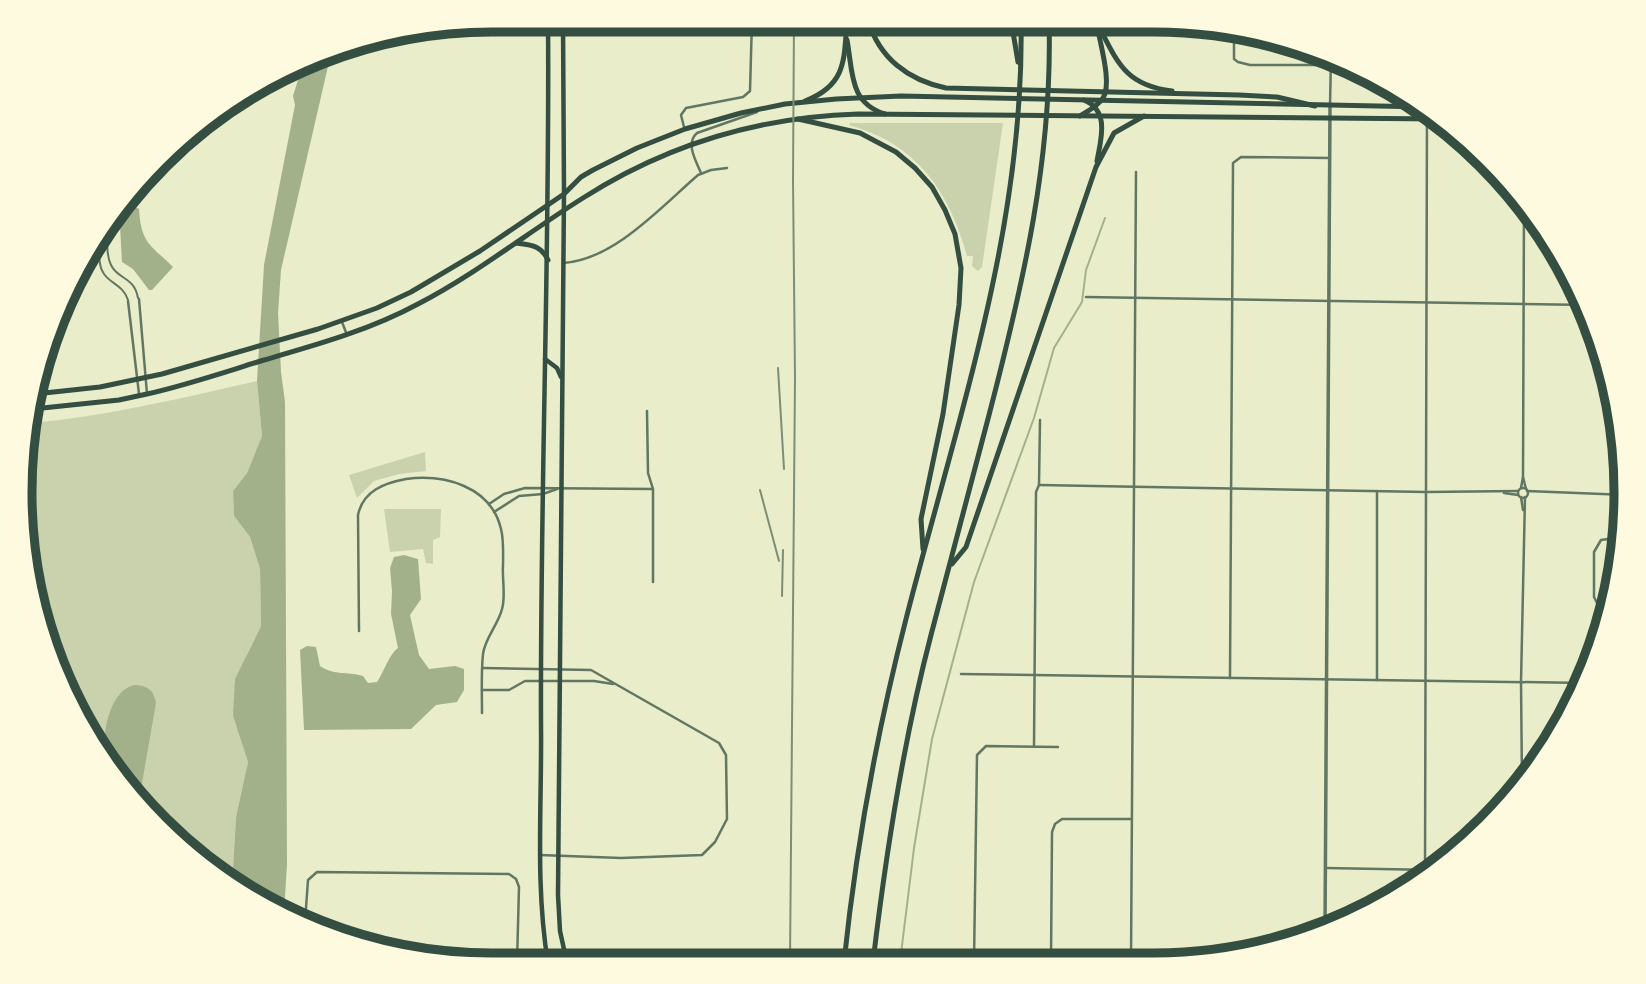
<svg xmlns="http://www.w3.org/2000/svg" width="1646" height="984" font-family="'IBM Plex Sans',sans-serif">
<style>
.green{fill:#cad2ad}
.water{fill:#a3b18a}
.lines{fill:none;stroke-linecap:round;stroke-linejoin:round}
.stream{stroke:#a3b18a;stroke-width:2}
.service{stroke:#617663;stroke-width:2}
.minor{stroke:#617663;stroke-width:2.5}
.tertiary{stroke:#617663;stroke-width:3.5}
.secondary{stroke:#344e41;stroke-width:4.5}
.primary{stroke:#344e41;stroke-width:5}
.motorway{stroke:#344e41;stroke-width:5}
.rail{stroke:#7c8e77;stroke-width:2}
.rim{fill:none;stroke:#344e41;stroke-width:9}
</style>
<rect width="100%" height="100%" fill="#e9edc9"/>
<g class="green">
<path d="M850,123H1003L982,267L978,271L972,266L973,256H967C949,191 917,144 849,125Z"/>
<path d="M257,381L262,436L247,473L233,491L234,516L250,537L260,569L261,626L247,654L233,716L248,762L236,817L232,886L117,779L44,644L19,492L31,423C107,416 183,398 257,381Z"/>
<path d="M425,452L426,471L399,474L374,481L357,498L349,475Z"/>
<path d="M384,509H441L440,537L433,540V564L426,563L423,549L390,552Z"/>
</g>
<g class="water">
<path d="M332,49L281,270L278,313L281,372L285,402L287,864L284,912L232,886L236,817L248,762L233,716L235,679L261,626L260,569L250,537L234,516L233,491L247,473L262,436L257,381L264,265L295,105L293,96L303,64Z"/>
<path d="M125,201L139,209C141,244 151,245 173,267L152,290H149L133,269L122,262L119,208Z"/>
<path d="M404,555L418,559L421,599L410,615L419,655L429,669L455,666L464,669V690L457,702L436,705L411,729L304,730L300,650L307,646L316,647L320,666C335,676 346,671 363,676L368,683L377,682C384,672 389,654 398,648L391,614L392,591L390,568L394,557Z"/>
<path d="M134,685C147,685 154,690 156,703L139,800C126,788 108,774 105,757C102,734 109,691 134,685Z"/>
</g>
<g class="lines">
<path class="stream" d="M900,962L914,848L932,739L974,582L1034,418L1054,348L1082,302L1086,270L1105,218"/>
<g class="service">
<path d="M108,220C108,233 105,253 111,265C118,280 134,276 138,298"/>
<path d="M100,228C100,241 96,263 104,274C112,285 123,285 128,300"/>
</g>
<g class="minor">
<path d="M1234,30V59L1238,62L1250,65H1331L1343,63"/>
<path d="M1330,106L1331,56"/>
<path d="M684,127L681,115L686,108L743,97L750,91L752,20"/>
<path d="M701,173C696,161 685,143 697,133L757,112"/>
<path d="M563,263C614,260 661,207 698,175L711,170L727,168"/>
<path d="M1086,297L1587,305"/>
<path d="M139,299L147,394"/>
<path d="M128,301L139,394"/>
<path d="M342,322L347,335"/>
<path d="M647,411L648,473L653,489V582"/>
<path d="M1523,477L1526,489"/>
<path d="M1039,485L1426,492L1518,491"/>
<path d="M1521,488L1523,477L1524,201"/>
<circle cx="1523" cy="493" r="5"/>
<path d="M1377,491V680"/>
<path d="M1527,491L1627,495"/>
<path d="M1504,493L1518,495"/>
<path d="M1521,497L1523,510"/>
<path d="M489,504L504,494L525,488L653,489"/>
<path d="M494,512L519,496L543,494L557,489"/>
<path d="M1620,537V428"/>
<path d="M1609,613L1600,609L1594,597V552L1601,540L1622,537"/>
<path d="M359,631L358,515C363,491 384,483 406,479C444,474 491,486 501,529C504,541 503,554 503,566C502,580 506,596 502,609C498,625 485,638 483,654C481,673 482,693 482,713"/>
<path d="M483,668L591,670L719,743L726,755L727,819L715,842L702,855L621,858L540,855"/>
<path d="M961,674L1585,683"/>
<path d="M1230,678L1233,163L1241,157L1330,158"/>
<path d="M482,690H509L525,681H594L613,684"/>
<path d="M1034,746L1036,492L1039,485L1040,420"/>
<path d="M1522,783L1521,682L1525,497"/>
<path d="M1326,868L1434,870"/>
<path d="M1425,870L1427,107"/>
<path d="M305,922L308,880L317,872L509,874L516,879L519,887L517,963"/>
<path d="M1051,961L1052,832L1055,824L1062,819H1131"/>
<path d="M1131,961L1136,172"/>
<path d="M974,962L977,755L986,746L1058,747"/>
</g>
<path class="tertiary" d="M1325,931L1330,106"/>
<g class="secondary">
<path d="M563,19L564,194L558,895L560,931L567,963"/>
<path d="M545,359L557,368L561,377"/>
<path d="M548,963C535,885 542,805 541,725C540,490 550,255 548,19"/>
</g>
<g class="primary">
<path d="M516,243C531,245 541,245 548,260"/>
<path d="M35,394L100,387L162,374L318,329L377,308L411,292L480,251L564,194L581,177L593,170L637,148L685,129L741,113L785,104L836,99L901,96L1426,107"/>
<path d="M33,409L119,400L147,394C187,385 225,372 264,360C316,345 370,330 418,304C476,274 527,233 583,198C666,145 759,117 858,114L1441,119"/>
</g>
<g class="motorway">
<path d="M868,20C879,58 908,80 946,88L1239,95L1277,97L1315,106"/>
<path d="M1011,20L1018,62"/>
<path d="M1097,23C1117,61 1124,85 1172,91"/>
<path d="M847,40C853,72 849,103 885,114"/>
<path d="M1084,100C1110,111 1101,139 1097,161"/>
<path d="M805,101C847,85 844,59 847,20"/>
<path d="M1080,116C1088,111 1098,106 1103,98C1112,84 1101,47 1098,30"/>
<path d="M798,119L860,133L896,152L915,168L932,187L945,210L955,234L961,268L959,305L943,414L921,519L923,549"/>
<path d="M952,564L966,547L1096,167L1114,133L1144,116"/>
<path d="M844,962C856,847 877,732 906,619C957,420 1025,228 1021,20"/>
<path d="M873,962C886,852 903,742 931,635C950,561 970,488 989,415C1023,284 1053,157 1049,20"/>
</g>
<g class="rail">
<path d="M778,368L784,469"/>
<path d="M760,490L779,561"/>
<path d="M782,596L783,550"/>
<path d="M790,962L795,378L793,180L794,20"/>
</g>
</g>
<path d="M0 0H1646V984H0ZM492 32H1154A460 460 0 0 1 1614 492V493A460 460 0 0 1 1154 953H492A460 460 0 0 1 32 493V492A460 460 0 0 1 492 32Z" fill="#fefae0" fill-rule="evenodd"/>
<path class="rim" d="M492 32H1154A460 460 0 0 1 1614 492V493A460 460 0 0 1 1154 953H492A460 460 0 0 1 32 493V492A460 460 0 0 1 492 32Z"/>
</svg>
